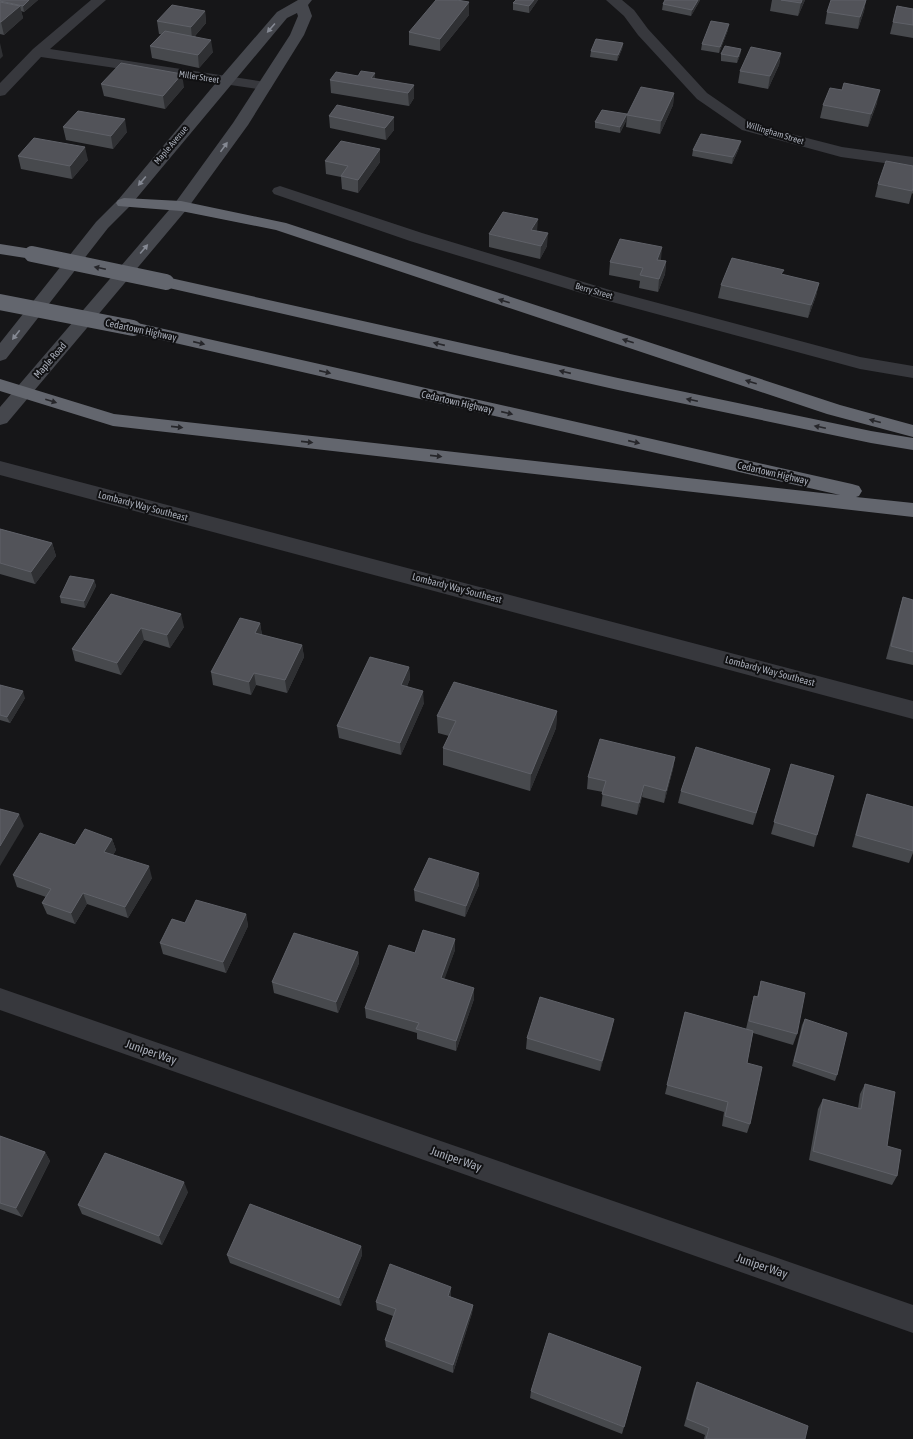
<svg xmlns="http://www.w3.org/2000/svg" width="913" height="1439" font-family="'Asap Condensed',sans-serif">
<style>
.lines{fill:none;stroke-linecap:round;stroke-linejoin:round}
.street{fill:#37383d;fill-rule:evenodd}
.secondary{fill:#45474d;fill-rule:evenodd}
.highway{fill:#63666e;fill-rule:evenodd}
.highway-bridge{stroke:#63666e;stroke-width:16}
.wall{fill:#47494d}
.shaded-wall{fill:#2f3033}
.building{fill:#525359;stroke:#5f6168}
.oneway{fill:#858993}
.oneway2{fill:#26262a}
.labels{text-anchor:middle;dominant-baseline:central;stroke-width:4;stroke-linejoin:round;paint-order:stroke}
.far-street-label{font-size:9px;fill:#a8adb8;stroke:#111113}
.street-label{font-size:10px;fill:#a8adb8;stroke:#111113}
.near-street-label{font-size:12px;fill:#a8adb8;stroke:#111113}
</style>
<rect width="100%" height="100%" fill="#161618"/>
<g class="lines">
<g class="street">
<path d="M91,0H106L50,49L265,82L270,83L272,86L270,89L265,90L41,57L5,95L0,96V83L33,49Z"/>
<path d="M606,0H622L634,10L648,29L707,93L752,124L842,147L913,157V167L841,157L742,130L697,99L638,35L624,16Z"/>
<path d="M280,186L422,233L613,291L860,357L913,366V378L860,369L601,299L410,241L274,194L272,191L274,188Z"/>
<path d="M0,461L913,701V719L0,475Z"/>
<path d="M0,988L913,1305V1333L0,1010Z"/>
</g>
<path class="secondary" d="M298,0H312L308,5L312,16L304,35L248,125L187,209L7,423L0,425V407L175,203L233,123L290,35L298,16L297,13L287,18L130,206L108,228L6,359L0,361V343L96,222L118,200L220,78L277,12Z"/>
<g class="highway">
<path d="M124,198L181,201L286,223L840,405L913,425V437L827,414L276,230L181,211L118,206L116,203L118,200Z"/>
<path d="M0,244L38,250L40,254L38,258L32,259L0,254Z"/>
<path d="M166,277L618,378L871,431L913,438V450L871,443L618,390L160,286L157,282L160,278Z"/>
<path d="M133,322L852,484L859,486L862,491L859,496L856,497L913,503V517L113,426L0,391V379L114,414L840,495L127,332L124,328L127,324Z"/>
</g>
<g class="highway-bridge">
<path d="M32,254L166,282"/>
<path d="M0,302L133,328"/>
</g>
</g>
<g class="wall">
<path d="M0,0H38L24,12L21,11L23,18L4,35L0,34Z"/>
<path d="M538,0L529,13L513,10V3Z"/>
<path d="M665,0H700L699,2L691,16L662,10L663,4Z"/>
<path d="M772,0H805L798,16L770,11Z"/>
<path d="M866,0L864,11L858,29L825,24L827,12Z"/>
<path d="M469,2V15L440,51L409,45V32Z"/>
<path d="M897,6L913,9V38L890,34Z"/>
<path d="M205,11L206,23L195,36L213,52L199,68L152,58L150,46L161,34H159L157,21Z"/>
<path d="M728,30L719,53L701,50L702,44Z"/>
<path d="M623,43L622,49L617,61L590,57L591,51Z"/>
<path d="M741,49L740,55L737,63L721,61V54Z"/>
<path d="M781,53L779,65L768,89L738,83L740,71Z"/>
<path d="M375,73V79L414,85V98L409,106L331,93L330,80Z"/>
<path d="M101,84L184,87L165,109L104,96Z"/>
<path d="M674,93L673,105L660,134L626,127L627,115Z"/>
<path d="M877,103L868,127L820,118L823,105Z"/>
<path d="M627,114L626,121L620,133L595,128V122Z"/>
<path d="M329,116L394,117V130L386,140L330,128Z"/>
<path d="M63,127L127,132L113,149L66,140Z"/>
<path d="M739,148L732,164L692,156L693,150Z"/>
<path d="M18,156L88,160L72,179L21,169Z"/>
<path d="M325,161L380,162L358,193L342,189L341,177L326,174Z"/>
<path d="M913,166V194L912,193L909,204L875,197L878,184Z"/>
<path d="M489,234L547,246L540,259L489,247Z"/>
<path d="M661,260L666,261L665,274L658,292L639,288L640,281L609,275L610,262Z"/>
<path d="M783,275L819,283L816,296L808,318L718,298L721,285Z"/>
<path d="M0,529L52,543L56,556L35,584L0,574Z"/>
<path d="M94,580L96,586L85,608L61,603L60,597Z"/>
<path d="M111,594L184,627L170,648L144,640L121,675L75,661L72,649Z"/>
<path d="M903,597L913,600V665L886,659L899,610Z"/>
<path d="M260,623L262,635L302,645L304,657L287,693L256,685L251,695L213,685L211,672Z"/>
<path d="M409,667L410,679L407,686L424,703L401,755L339,738L337,726Z"/>
<path d="M0,685L25,698L10,723L0,720Z"/>
<path d="M557,711L556,728L530,791L443,765V748L449,736L438,733L437,716Z"/>
<path d="M675,757L673,769L664,803L642,797L637,815L601,806L603,792L587,789L588,777Z"/>
<path d="M791,764L817,835L814,847L771,834Z"/>
<path d="M770,769L753,825L678,803L681,791Z"/>
<path d="M867,794L913,807V853L909,863L852,847L863,806Z"/>
<path d="M112,839L116,850L113,855L152,878L128,918L87,904L75,924L47,914L42,903L46,897L17,887L13,875L75,845Z"/>
<path d="M479,885L465,917L415,901L414,890Z"/>
<path d="M246,914L248,926L226,973L163,954L160,943L185,923Z"/>
<path d="M455,939V950L444,979L474,999L456,1051L417,1039V1033L366,1018L365,1008L415,953Z"/>
<path d="M358,952L359,963L338,1013L274,993L272,982Z"/>
<path d="M761,981L797,1034L793,1045L753,1033L747,1063L750,1124L747,1133L722,1126L724,1112L665,1094L685,1012L746,1029L751,1007L754,996L757,997Z"/>
<path d="M805,1019L837,1075L835,1081L792,1066L802,1025Z"/>
<path d="M612,1029L600,1071L526,1049L527,1038Z"/>
<path d="M865,1084L897,1176L892,1185L809,1160L818,1109L823,1099L858,1108L860,1094Z"/>
<path d="M0,1136L45,1152L50,1161L22,1217L0,1209Z"/>
<path d="M188,1192L162,1245L82,1214L78,1205Z"/>
<path d="M361,1246L362,1255L341,1306L230,1263L227,1255Z"/>
<path d="M451,1295V1297L473,1305L472,1313L453,1373L386,1347L385,1340L393,1316L377,1310L376,1302Z"/>
<path d="M697,1382L805,1439H704L705,1435L684,1426L694,1389Z"/>
<path d="M531,1391L624,1427L622,1434L530,1398Z"/>
</g>
<g class="shaded-wall">
<path d="M29,0H38L24,12L23,6Z"/>
<path d="M534,0H538L529,13V6Z"/>
<path d="M698,0H700L699,2L691,16L692,10Z"/>
<path d="M802,0H805L798,16L801,3Z"/>
<path d="M866,0L864,11L858,29L860,17Z"/>
<path d="M469,2V15L440,51V39Z"/>
<path d="M20,6L23,18L4,35L1,22Z"/>
<path d="M205,11L206,23L192,39L191,27Z"/>
<path d="M729,24L728,30L719,53L720,47Z"/>
<path d="M211,40L213,52L199,68L198,55Z"/>
<path d="M0,43L3,56L0,59Z"/>
<path d="M623,43L622,49L617,61L618,55Z"/>
<path d="M741,49L740,55L737,63L738,57Z"/>
<path d="M781,53L779,65L768,89L770,76Z"/>
<path d="M375,73V86L371,78Z"/>
<path d="M182,74L184,87L165,109L163,96Z"/>
<path d="M414,85V98L409,106L408,93Z"/>
<path d="M880,90L877,103L868,127L871,114Z"/>
<path d="M674,93L673,105L660,134L661,121Z"/>
<path d="M627,114L626,121L620,133V127Z"/>
<path d="M394,117V130L386,140L385,128Z"/>
<path d="M125,119L127,132L113,149L111,136Z"/>
<path d="M741,141L739,148L732,164L733,157Z"/>
<path d="M85,147L88,160L72,179L70,166Z"/>
<path d="M380,149V162L358,193V180Z"/>
<path d="M538,219L537,232L531,230Z"/>
<path d="M548,233L547,246L540,259L541,246Z"/>
<path d="M662,247L661,260H657Z"/>
<path d="M666,261L665,274L658,292L659,279Z"/>
<path d="M819,283L816,296L808,318L811,305Z"/>
<path d="M52,543L56,556L35,584L31,572Z"/>
<path d="M94,580L96,586L85,608L84,601Z"/>
<path d="M181,614L184,627L170,648L167,635Z"/>
<path d="M260,623L262,636L255,633Z"/>
<path d="M141,628L144,640L121,675L117,663Z"/>
<path d="M302,645L304,657L287,693L285,680Z"/>
<path d="M409,667L410,679L402,697L401,685Z"/>
<path d="M254,673L256,685L251,695L249,682Z"/>
<path d="M23,691L25,698L10,723L7,717Z"/>
<path d="M423,691L424,703L401,755L400,743Z"/>
<path d="M557,711L556,728L530,791L531,774Z"/>
<path d="M675,757L673,769L664,803L666,791Z"/>
<path d="M644,785L642,797L637,815L639,803Z"/>
<path d="M19,814L24,826L0,866V846Z"/>
<path d="M112,839L116,850L108,863L104,852Z"/>
<path d="M149,866L152,878L128,918L125,907Z"/>
<path d="M479,873V885L465,917L466,906Z"/>
<path d="M83,893L87,904L75,924L71,913Z"/>
<path d="M246,914L248,926L226,973L223,962Z"/>
<path d="M455,939V950L441,989V978Z"/>
<path d="M358,952L359,963L338,1013L336,1002Z"/>
<path d="M474,988V999L456,1051V1041Z"/>
<path d="M614,1019L612,1029L600,1071L602,1061Z"/>
<path d="M45,1152L50,1161L22,1217L16,1208Z"/>
<path d="M184,1182L188,1192L162,1245L159,1236Z"/>
<path d="M361,1246L362,1255L341,1306L339,1298Z"/>
<path d="M451,1287V1295L448,1304V1296Z"/>
<path d="M473,1305L472,1313L453,1373V1365Z"/>
</g>
<g class="building">
<path d="M0,0H29L23,6L0,1Z"/>
<path d="M436,0H457L469,2L440,39L409,32Z"/>
<path d="M516,0H534L529,6L513,3Z"/>
<path d="M665,0H698L692,10L663,4Z"/>
<path d="M781,0H802L801,3Z"/>
<path d="M831,0H866L860,17L827,12Z"/>
<path d="M0,2L20,6L1,22H0Z"/>
<path d="M172,5L205,11L191,27L157,21Z"/>
<path d="M897,6L913,9V25L893,22Z"/>
<path d="M711,21L729,24L720,47L702,44Z"/>
<path d="M165,31L211,40L198,55L150,46Z"/>
<path d="M596,39L623,43L618,55L591,51Z"/>
<path d="M725,46L741,49L738,57L721,54Z"/>
<path d="M751,47L781,53L770,76L740,71Z"/>
<path d="M121,63L182,74L163,96L101,84Z"/>
<path d="M361,71L375,73L371,78L414,85L408,93L330,80L336,72L358,76Z"/>
<path d="M844,83L880,90L871,114L823,105L830,88L842,90Z"/>
<path d="M641,87L674,93L661,121L627,115Z"/>
<path d="M337,105L394,117L385,128L329,116Z"/>
<path d="M602,110L627,114L620,127L595,122Z"/>
<path d="M78,111L125,119L111,136L63,127Z"/>
<path d="M701,134L741,141L733,157L693,150Z"/>
<path d="M34,138L85,147L70,166L18,156Z"/>
<path d="M341,141L380,149L358,180L341,176L348,166L325,161Z"/>
<path d="M886,161L913,166V188L912,191L878,184Z"/>
<path d="M503,212L538,219L531,230L548,233L541,246L489,234Z"/>
<path d="M620,239L662,247L657,260L666,261L659,279L640,275L643,268L610,262Z"/>
<path d="M732,258L784,270L781,274L819,283L811,305L721,285Z"/>
<path d="M0,529L52,543L31,572L0,563Z"/>
<path d="M70,576L94,580L84,601L60,597Z"/>
<path d="M111,594L181,614L167,635L141,628L117,663L72,649Z"/>
<path d="M903,597L913,600V652L891,646Z"/>
<path d="M240,618L260,623L255,633L302,645L285,680L254,673L249,682L211,672Z"/>
<path d="M370,657L409,667L401,685L423,691L400,743L337,726Z"/>
<path d="M454,682L557,711L531,774L443,748L456,721L437,716Z"/>
<path d="M0,685L23,691L7,717L0,715Z"/>
<path d="M600,739L675,757L666,791L644,785L639,803L602,794L606,781L588,777Z"/>
<path d="M696,747L770,769L756,813L681,791Z"/>
<path d="M791,764L834,776L817,835L774,822Z"/>
<path d="M867,794L913,807V851L856,835Z"/>
<path d="M0,809L19,814L0,846Z"/>
<path d="M85,829L112,839L104,852L149,866L125,907L83,893L71,913L42,903L51,889L13,875L40,833L75,845Z"/>
<path d="M429,858L479,873L466,906L414,890Z"/>
<path d="M196,900L246,914L223,962L160,943L172,919L185,923Z"/>
<path d="M423,930L455,939L441,978L474,988L456,1041L416,1029L419,1023L365,1008L389,945L415,953Z"/>
<path d="M294,933L358,952L336,1002L272,982Z"/>
<path d="M761,981L805,993L797,1034L749,1021L754,996L758,997Z"/>
<path d="M540,997L614,1019L602,1061L527,1038Z"/>
<path d="M685,1012L753,1031L747,1063L762,1067L750,1124L725,1116L728,1102L667,1085Z"/>
<path d="M805,1019L847,1033L837,1075L794,1061Z"/>
<path d="M865,1084L895,1092L887,1146L901,1150L897,1176L813,1151L823,1099L861,1109Z"/>
<path d="M0,1136L45,1152L16,1208L0,1203Z"/>
<path d="M105,1153L184,1182L159,1236L78,1205Z"/>
<path d="M250,1204L361,1246L339,1298L227,1255Z"/>
<path d="M390,1264L451,1287L448,1296L473,1305L453,1365L385,1340L396,1309L376,1302Z"/>
<path d="M549,1333L641,1367L624,1427L531,1391Z"/>
<path d="M697,1382L808,1426L805,1439H706L709,1428L687,1419Z"/>
</g>
<defs><path id="oneway-solid" d="M-6-.8H1V-3.2L6.5 0L1 3.2V.8H-6Z"/></defs>
<g class="oneway">
<use href="#oneway-solid" transform="translate(271 28) rotate(131)"/>
<use href="#oneway-solid" transform="translate(224 147) rotate(-54)"/>
<use href="#oneway-solid" transform="translate(142 181) rotate(130)"/>
<use href="#oneway-solid" transform="translate(144 249) rotate(-50)"/>
<use href="#oneway-solid" transform="translate(16 335) rotate(128)"/>
</g>
<g class="oneway2">
<use href="#oneway-solid" transform="translate(100 268) rotate(-168)"/>
<use href="#oneway-solid" transform="translate(504 301) rotate(-162)"/>
<use href="#oneway-solid" transform="translate(628 341) rotate(-162)"/>
<use href="#oneway-solid" transform="translate(199 343) rotate(13)"/>
<use href="#oneway-solid" transform="translate(439 344) rotate(-167)"/>
<use href="#oneway-solid" transform="translate(325 372) rotate(13)"/>
<use href="#oneway-solid" transform="translate(565 372) rotate(-167)"/>
<use href="#oneway-solid" transform="translate(751 382) rotate(-162)"/>
<use href="#oneway-solid" transform="translate(692 400) rotate(-168)"/>
<use href="#oneway-solid" transform="translate(51 401) rotate(17)"/>
<use href="#oneway-solid" transform="translate(507 413) rotate(13)"/>
<use href="#oneway-solid" transform="translate(875 421) rotate(-165)"/>
<use href="#oneway-solid" transform="translate(177 427) rotate(6)"/>
<use href="#oneway-solid" transform="translate(820 427) rotate(-168)"/>
<use href="#oneway-solid" transform="translate(307 442) rotate(6)"/>
<use href="#oneway-solid" transform="translate(634 442) rotate(13)"/>
<use href="#oneway-solid" transform="translate(436 456) rotate(6)"/>
</g>
<g class="labels">
<g class="far-street-label">
<text transform="translate(199 77) rotate(9)">Miller Street</text>
<text transform="translate(775 133) rotate(17)">Willingham Street</text>
<text transform="translate(171 145) rotate(-50)">Maple Avenue</text>
<text transform="translate(594 291) rotate(16)">Berry Street</text>
</g>
<g class="street-label">
<text transform="translate(141 330) rotate(12)">Cedartown Highway</text>
<text transform="translate(50 360) rotate(-49)">Maple Road</text>
<text transform="translate(457 402) rotate(13)">Cedartown Highway</text>
<text transform="translate(773 473) rotate(13)">Cedartown Highway</text>
<text transform="translate(143 506) rotate(15)">Lombardy Way Southeast</text>
<text transform="translate(457 588) rotate(15)">Lombardy Way Southeast</text>
<text transform="translate(770 671) rotate(15)">Lombardy Way Southeast</text>
</g>
<g class="near-street-label">
<text transform="translate(151 1052) rotate(19)">Juniper Way</text>
<text transform="translate(456 1159) rotate(19)">Juniper Way</text>
<text transform="translate(762 1266) rotate(19)">Juniper Way</text>
</g>
</g>
</svg>
